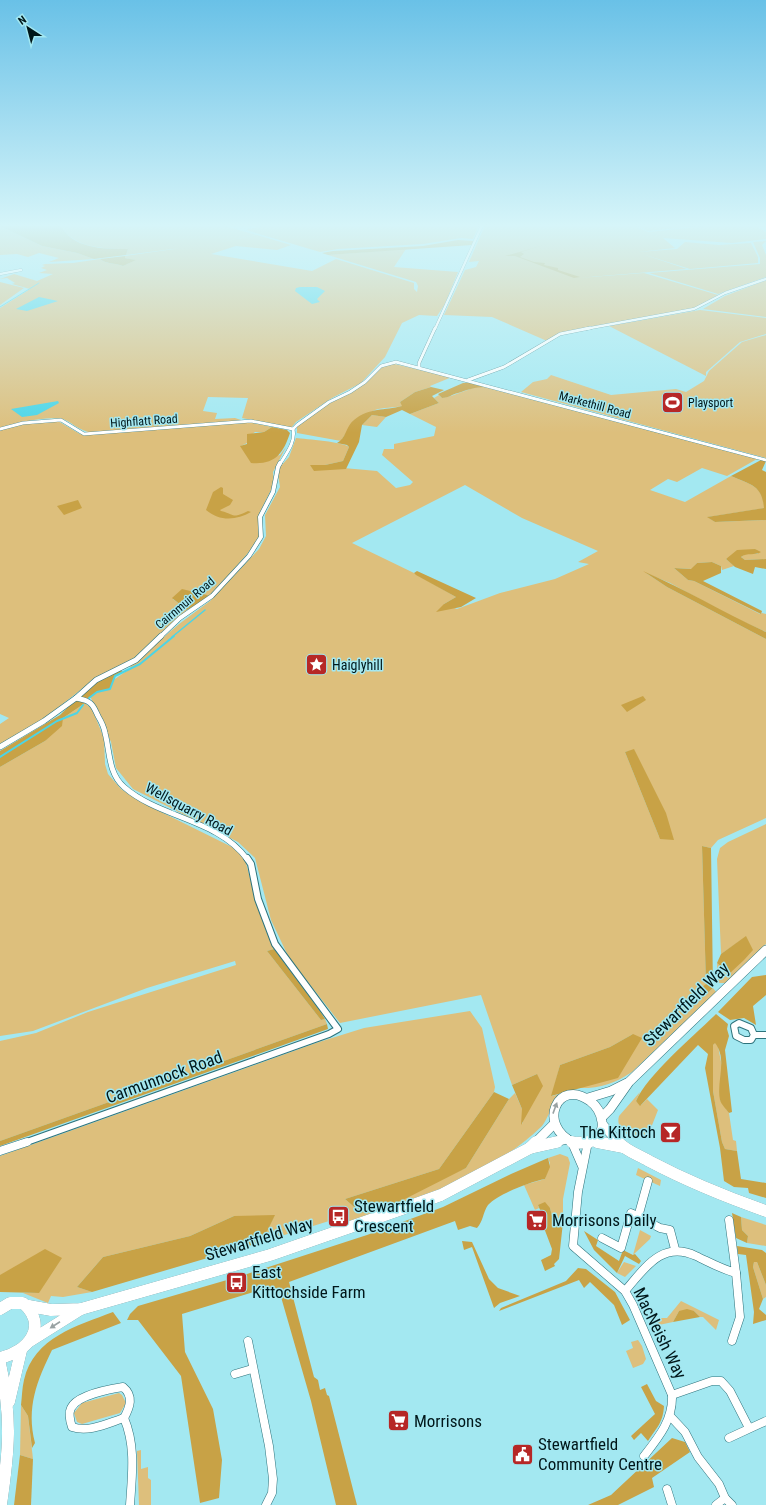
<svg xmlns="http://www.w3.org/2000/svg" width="766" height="1505" font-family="'Roboto Condensed',sans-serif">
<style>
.green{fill:#ddbf7c;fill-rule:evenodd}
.forest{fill:#c8a246}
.water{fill:#4bd5e6}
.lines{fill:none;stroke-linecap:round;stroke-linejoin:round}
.stream-far2{stroke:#4bd5e6;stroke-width:1}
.stream-far1{stroke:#4bd5e6;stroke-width:1.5}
.stream{stroke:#4bd5e6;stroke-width:2}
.street-far5-casing{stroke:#2e737c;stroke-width:3}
.street-far4-casing{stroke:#2e737c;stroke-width:3.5}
.street-far3-casing{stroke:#2e737c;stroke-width:5}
.street-far2-casing{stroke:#2e737c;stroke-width:6}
.street-far1-casing{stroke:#2e737c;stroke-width:8}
.street-casing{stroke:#2e737c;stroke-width:9}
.secondary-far1-casing{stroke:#2e737c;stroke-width:10}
.secondary-casing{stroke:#2e737c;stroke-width:12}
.street-far5{stroke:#fff;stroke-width:2.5}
.street-far4{stroke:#fff;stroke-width:3}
.street-far3{stroke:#fff;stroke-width:4}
.street-far2{stroke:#fff;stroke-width:5}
.street-far1{stroke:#fff;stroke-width:6}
.street{stroke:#fff;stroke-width:8}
.secondary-far1{stroke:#fff;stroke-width:9}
.secondary{stroke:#fff;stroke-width:12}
.oneway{fill:#99a2a3}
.labels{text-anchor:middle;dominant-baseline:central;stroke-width:3;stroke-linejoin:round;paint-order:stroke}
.far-poi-label{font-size:12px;fill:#00171a;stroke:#a3e8f1;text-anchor:start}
.far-street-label{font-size:12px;fill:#00171a;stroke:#a3e8f1}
.poi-label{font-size:14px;fill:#00171a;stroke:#a3e8f1;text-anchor:start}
.street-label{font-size:14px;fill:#00171a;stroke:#a3e8f1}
.near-street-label{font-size:17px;fill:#00171a;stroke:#a3e8f1}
.near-poi-label{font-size:17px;fill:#00171a;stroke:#a3e8f1;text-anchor:start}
</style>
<rect width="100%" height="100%" fill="#a3e8f1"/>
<g class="green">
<path d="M60,223H215L256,235L216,243L257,235L291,245L277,250L236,246L211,254L312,271L336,259L414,283V289L417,292L418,286L416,282L328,255L406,249L394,267L458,272L445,304L437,316L419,315L402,323L385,357L361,383L332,398L296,422L291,428L242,418L248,398L208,397L203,411L217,413L215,419L235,418L244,421L92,433C79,431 69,420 62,419C45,416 16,423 0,428V308L30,289L12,284L15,283L7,278L0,279L14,274L37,281L53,274L39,273L47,270L41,268L45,266L42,265L45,264L73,263L100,259C105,264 115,263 123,266L135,260L125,258V256L181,248L126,255L128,249C104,249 70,248 60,223Z"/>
<path d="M275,223H480L473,239L461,238L423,244L338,249L320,252L246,230Z"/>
<path d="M486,223H628L662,238L649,232L734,223H766V227H758L766,232V239L732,243L663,238L675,248L638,252L677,249L685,242L719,245L751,243L758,257V263L690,269L642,254L687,269L577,278L644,273L718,295L693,309L567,331L547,341L492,317L444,315L465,270L476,267L479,261L469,262Z"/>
<path d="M631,223H723L648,231Z"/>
<path d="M0,226L42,246L77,253L94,259L49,262L59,258L39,253L28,257L17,254L0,255Z"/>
<path d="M766,241L762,245L766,255V277L718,294L649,273L760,264V258L753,242Z"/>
<path d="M764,281H766V317L703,309L725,296Z"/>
<path d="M0,282L24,288L0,305Z"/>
<path d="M700,310L766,318V334L740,342L706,372V376L609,326Z"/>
<path d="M766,335V458L521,392L533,382L547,379L551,375L611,395L676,389L686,392L704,381L709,371L742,342Z"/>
<path d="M390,363L452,377L430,386L431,387L415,392L400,402L403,406C394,408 383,407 375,410C360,416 348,428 341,441L297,433V427L327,404L351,392L381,368Z"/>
<path d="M476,387H485L757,459L727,476L702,468L677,482L668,479L650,490L685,502L731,476C751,485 762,485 765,508L708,517L715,522L766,520V559L745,560L741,557L745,554H758L755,549L726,559L734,566L722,570L721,566L712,562L697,563L692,569L674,568L688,580L694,581L760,614L762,613L766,614V632L735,618L670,583L646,573L667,587L766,639V818L718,840L711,848L702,846L706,984L692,1007L713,988L716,992L632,1072C614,1084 598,1089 576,1088L587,1085L633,1034L610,1047L560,1065L552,1096L560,1094C553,1103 547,1120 542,1126C488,1179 409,1201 340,1226L338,1222L329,1221L262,1242L274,1216H234L190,1236L103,1257L77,1287L92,1292L63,1297L51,1296L48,1303L23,1293H39L0,1275V1156L316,1043L364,1028L470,1011L482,1028L495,1087L494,1092L439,1169L345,1199L361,1213L466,1168L509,1099L515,1093L522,1109V1124L537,1074L512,1085L481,995L340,1023L289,958L271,920L255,858L238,842L133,789L116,768L111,742L90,696L131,668L130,666L179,624L210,601L259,549L266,536L265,515L280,487L278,474L280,467L289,457L296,438C306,439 344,442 349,447L343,461L325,465H310L377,471L396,488L410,485L413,482L382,455L384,449H394V444L434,436L436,427L410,414L439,403L434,398L439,395L442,398L451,396ZM465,485L522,518L598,551L578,562L589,564L555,579L500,593L457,609L444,604L456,597L414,573L352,543ZM634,750L660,839L625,752Z"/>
<path d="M372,415L386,417L377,427L362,425Z"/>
<path d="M58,421L80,434L87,435L250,422L272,427L264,432H255L247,438V443L241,446L251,462L280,455L286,447L273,472L274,484L260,512L259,537L248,553L211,596L182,590L173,599L187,610L134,658L97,677L41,721L0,746V724L9,718L0,714V430L21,424Z"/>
<path d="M85,703L92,709L104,738L105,764L108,774L121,789L141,802L232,847L245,859L256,901L274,949L267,951L321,1020L325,1019L327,1024L0,1141V1041L36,1033L88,1012L236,965L235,961L147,988L33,1031L0,1036V767L45,741L63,718Z"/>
<path d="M766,824V944L726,983H718L717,963L729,974L746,937L721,954L717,859L720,848L728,842Z"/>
<path d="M715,1042L718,1046L722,1067L720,1100L729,1113L733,1140L736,1141L737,1151L725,1149L722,1142L713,1091V1045Z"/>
<path d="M640,1092L636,1101L641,1105L647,1099L658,1110L647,1138L639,1137L634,1134L632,1138C624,1132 616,1127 619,1116Z"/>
<path d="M560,1154L568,1157L570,1163L563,1199V1222L553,1220L550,1208L538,1205L539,1208L535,1210L524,1185L545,1179L550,1163L548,1158Z"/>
<path d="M638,1168L661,1180L660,1186L636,1175Z"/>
<path d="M741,1217L766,1225V1246L747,1243L748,1236L742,1230Z"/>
<path d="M640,1230L651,1236L650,1239L633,1255Z"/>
<path d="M624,1262L636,1266L625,1277L617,1273Z"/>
<path d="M754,1262H757L766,1285V1297L763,1299L753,1267Z"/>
<path d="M681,1301L719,1320L716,1330L703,1317H700L694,1311H679L673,1322L654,1326L660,1318H667Z"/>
<path d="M638,1340L642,1346L646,1359L643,1364L633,1368L626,1351L633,1348L631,1342Z"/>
<path d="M119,1393L122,1395L126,1403L120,1413L82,1424L77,1422L74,1413L82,1403Z"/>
<path d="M21,1405L28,1416L33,1459L20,1455Z"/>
<path d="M141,1450V1469L148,1467V1478L151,1480V1505H139L137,1451Z"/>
</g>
<g class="forest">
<path d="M0,223H60C70,249 104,249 128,249L126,255L94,259L77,253L42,246L0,226Z"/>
<path d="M458,240L474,241L472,245L328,255L322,253L333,251L423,246Z"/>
<path d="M544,245L521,252L524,254L520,257L534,262L545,263L544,265L558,268V270L580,277L574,278L515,256H505Z"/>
<path d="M125,256V258L136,260L123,266C115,263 105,264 100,259Z"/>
<path d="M472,382L485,387C475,387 467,390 458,393C452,394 449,398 442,398L438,394L463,383Z"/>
<path d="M431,387L444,390L432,396L439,403L410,414L402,410L386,417L372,415L362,425L359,442L346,469L314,471L310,465H325L343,461L349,447L347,445L337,443C346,439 346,426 354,420C370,407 384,411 402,406L400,402L415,392Z"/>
<path d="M272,427L287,430L290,433C283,454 275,465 251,463L240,446L247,444V434L264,432Z"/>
<path d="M761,460L766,461L762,470L766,472V520L715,522L707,517L764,508C762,485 751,485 731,476Z"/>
<path d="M221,487L223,488V494L233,500L230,505L220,510L221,511C237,515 231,519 248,511L251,512C237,520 220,522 206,510L213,492Z"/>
<path d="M78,500L82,508L64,515L57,506Z"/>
<path d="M755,549L761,552C755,556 747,552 741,557L745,560L766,559V569L755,567L753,574L735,567L726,559L737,550Z"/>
<path d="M712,562L721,566V573L703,581L762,611L761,614L694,581L688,580L674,568L691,569L697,563Z"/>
<path d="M417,571L476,598L461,607L436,612L444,604L456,597L416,575L414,573Z"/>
<path d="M643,571C685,589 724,613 766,632V639L667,587Z"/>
<path d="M182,589L211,596L187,610L172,598Z"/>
<path d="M118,669L123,672L115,676L110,689L97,692L88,699L78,696L96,680Z"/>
<path d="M643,696L646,700L627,712L621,705Z"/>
<path d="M78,700L85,703L63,718L62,726L45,741L0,767V751L60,715L73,702Z"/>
<path d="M634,749L666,813L674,840L660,839L625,752Z"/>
<path d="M702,846L711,848L713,988L692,1007L686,1000L706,984Z"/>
<path d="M746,936L753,950L744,960L729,974L717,963L721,954Z"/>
<path d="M274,949L320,1011L325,1019L321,1020L267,951Z"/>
<path d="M766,975V995L753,1006L756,1025L744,1018L730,1020L718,1012L752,977Z"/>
<path d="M716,1014L728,1024L727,1029L729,1036L725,1050L732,1112L729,1113C726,1109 721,1104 720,1100C716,1082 728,1059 715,1043L713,1045V1091L722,1142L725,1149L737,1151L741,1179L766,1183V1198L749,1193L748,1188L734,1187L724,1181L720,1148L705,1068L708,1054L698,1045L640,1106L636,1101C648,1074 694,1036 716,1014Z"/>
<path d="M327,1024L328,1029L0,1146V1141Z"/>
<path d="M633,1034L642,1038L618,1078L551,1096L560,1065L610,1047Z"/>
<path d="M537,1074L543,1086L521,1125L522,1109L512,1085Z"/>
<path d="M494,1092L509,1099L466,1168L397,1203L361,1213L345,1199L439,1169Z"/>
<path d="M548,1158L550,1167L545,1179C529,1182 499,1194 488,1205C483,1212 483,1222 477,1228L470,1226L458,1230L455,1221L289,1282L314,1377L318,1380L320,1390L325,1388L327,1395L329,1396L357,1505H336L311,1401L279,1290L267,1288L182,1314L185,1352L213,1409L222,1460L219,1498L200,1503L181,1376L138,1320H127L130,1314L138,1306L244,1275L367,1235L443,1207L511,1174Z"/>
<path d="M545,1202L550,1208L553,1220L563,1222L560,1250L559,1259L554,1264L555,1266L545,1271L541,1260L551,1255L552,1249L541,1220L544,1219L538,1205Z"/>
<path d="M732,1213L741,1217L742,1230L748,1236L747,1243L736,1238Z"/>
<path d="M275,1215L262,1242L92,1292L77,1287L103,1257L190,1236L234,1216Z"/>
<path d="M584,1231L598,1240L596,1246L619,1261L623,1250L633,1255L635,1254L641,1261L639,1264L625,1256L617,1273L594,1250Z"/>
<path d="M462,1241L472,1242L489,1279L498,1288L520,1296L500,1303L494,1308L472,1247L464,1250Z"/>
<path d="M737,1246L762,1250L766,1253V1285L757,1262H754L753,1267L763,1299L759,1309L766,1315V1320L753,1324L754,1312L746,1255L738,1254Z"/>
<path d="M45,1249L62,1258L39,1293L0,1292V1275Z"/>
<path d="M578,1268L586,1269L615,1292L630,1320L622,1325L614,1305L590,1282L584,1288L579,1280L499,1311L501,1308L566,1281Z"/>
<path d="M687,1309L694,1311L700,1317L673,1322L679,1311Z"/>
<path d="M113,1312L121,1323L52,1350C37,1381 26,1407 35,1443L32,1448L28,1416L21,1405C22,1397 22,1388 24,1380C34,1337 77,1326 113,1312Z"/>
<path d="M647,1384L656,1401L664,1406C663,1423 657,1427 648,1441L641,1433L634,1440L631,1436L655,1414L641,1387Z"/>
<path d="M672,1438L685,1442L690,1452L652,1478L654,1487L618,1505H588L611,1495Z"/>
<path d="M20,1455L33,1459L31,1505H14Z"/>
</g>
<g class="water">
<path d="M300,287H317L325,291L317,299L320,302L312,304L295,291L296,288Z"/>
<path d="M39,297L58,301L27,311L16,309Z"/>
<path d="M58,401L59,403L37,415L22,417L11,409Z"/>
</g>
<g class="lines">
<path class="stream-far2" d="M0,307L39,283"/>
<path class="stream-far1" d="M172,637L205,610"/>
<g class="stream">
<path d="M89,698L97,692L110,689L115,676L140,664L174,636"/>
<path d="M0,757L57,721L77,713L83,705"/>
</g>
<defs>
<g id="street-far5">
<path d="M0,274L21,270"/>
<path d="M435,329L483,223"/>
<path d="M585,329L694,309L725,293L766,279"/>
</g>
<g id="street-far4">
<path d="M419,367V363L435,328"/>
<path d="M468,380L504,367L560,334L590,328"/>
<path d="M0,429L23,423L61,420L84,434L251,421L293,429"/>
<path d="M280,464C286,454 296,442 293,429L297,425L329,402L350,392L365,382L381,366L396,362L766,460"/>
</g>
<path id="street-far3" d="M160,637L180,618L212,596L249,556L261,537L260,517L273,492L278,467L280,463"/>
<g id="street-far2">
<path d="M76,698C80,699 87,700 90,703C94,706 96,712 98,716C101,721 104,727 105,733C110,751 108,773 124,787C159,818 218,819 247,859"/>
<path d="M0,747L44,721L76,698L96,680L136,660L161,636"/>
</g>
<g id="street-far1">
<path d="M739,1023L751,1028L754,1035L751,1040H744L736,1036L734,1026Z"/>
<path d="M754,1035H766"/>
<path d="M24,1143L329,1034L338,1029L275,944L258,899L251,864L247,858"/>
</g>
<g id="street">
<path d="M588,1142L578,1192L573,1246L625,1291L633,1305L672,1395C673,1420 659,1437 644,1456"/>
<path d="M572,1143L582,1166"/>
<path d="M0,1151L27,1142"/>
<path d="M638,1217L648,1181"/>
<path d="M602,1238L621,1248L631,1213L660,1228L670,1230L675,1249"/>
<path d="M625,1291C645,1268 662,1240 696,1256C709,1262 721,1269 736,1273L729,1220"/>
<path d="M248,1341L269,1446L273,1479L272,1493L266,1505"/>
<path d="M732,1341L740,1317L736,1273"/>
<path d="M235,1374L252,1369"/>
<path d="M123,1387C134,1396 130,1407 124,1418C108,1423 89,1433 72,1427C70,1421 68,1414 71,1408C77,1395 110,1389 123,1387Z"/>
<path d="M672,1395L712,1381H721L730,1391L749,1428"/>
<path d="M671,1417L685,1432L698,1457L719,1484L725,1498L732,1505"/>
<path d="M124,1418C136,1446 132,1475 130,1505"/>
<path d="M729,1438L766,1421"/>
<path d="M667,1489L672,1505"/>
<path d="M716,1505L725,1498"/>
</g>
<g id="secondary-far1">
<path d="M588,1098L611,1091L627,1083"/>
<path d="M602,1117L610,1109L629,1082L766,950"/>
<path d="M603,1125L619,1143"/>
<path d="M593,1140L600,1143"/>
<path d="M535,1143L554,1124"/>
<path d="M552,1143L567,1139"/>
<path d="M574,1143C536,1125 558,1077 590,1101C597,1106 601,1114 602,1122C604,1133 596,1139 587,1143"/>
</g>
<g id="secondary">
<path d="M572,1142L575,1143L589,1142"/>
<path d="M597,1142L623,1147"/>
<path d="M618,1142C626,1151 639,1155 649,1161C687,1181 726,1197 766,1211"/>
<path d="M530,1148L536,1142"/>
<path d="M29,1306L51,1310L81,1309L270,1255L402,1209L441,1195L530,1148L557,1142"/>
<path d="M0,1309L10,1303H23C49,1326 28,1352 0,1358"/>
<path d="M30,1341L81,1309"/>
<path d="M0,1363C12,1417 9,1451 1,1505"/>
<path d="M9,1402L21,1351"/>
</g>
</defs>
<use href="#street-far5" class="street-far5-casing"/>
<use href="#street-far4" class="street-far4-casing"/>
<use href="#street-far3" class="street-far3-casing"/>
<use href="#street-far2" class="street-far2-casing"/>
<use href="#street-far1" class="street-far1-casing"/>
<use href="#street" class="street-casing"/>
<use href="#secondary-far1" class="secondary-far1-casing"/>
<use href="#secondary" class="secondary-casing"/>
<use href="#street-far5" class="street-far5"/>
<use href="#street-far4" class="street-far4"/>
<use href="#street-far3" class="street-far3"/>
<use href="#street-far2" class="street-far2"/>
<use href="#street-far1" class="street-far1"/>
<use href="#street" class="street"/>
<use href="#secondary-far1" class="secondary-far1"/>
<use href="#secondary" class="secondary"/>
</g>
<defs><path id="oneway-solid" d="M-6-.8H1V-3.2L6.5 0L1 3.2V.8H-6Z"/></defs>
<g class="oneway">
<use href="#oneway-solid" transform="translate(555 1108) rotate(-70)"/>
<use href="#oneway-solid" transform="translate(55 1325) rotate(147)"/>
</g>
<linearGradient id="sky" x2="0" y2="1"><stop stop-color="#69c1e7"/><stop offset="0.52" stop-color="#d6f5f9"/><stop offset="1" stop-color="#d6f5f9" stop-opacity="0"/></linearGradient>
<rect width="766" height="433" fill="url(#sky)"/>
<defs>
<symbol id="stadium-square" viewBox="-11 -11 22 22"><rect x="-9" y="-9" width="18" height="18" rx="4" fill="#b62726" stroke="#a3e8f1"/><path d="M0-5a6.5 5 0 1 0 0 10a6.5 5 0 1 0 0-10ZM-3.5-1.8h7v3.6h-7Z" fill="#fff"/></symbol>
<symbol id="sight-square" viewBox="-11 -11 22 22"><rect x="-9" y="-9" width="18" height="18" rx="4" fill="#b62726" stroke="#a3e8f1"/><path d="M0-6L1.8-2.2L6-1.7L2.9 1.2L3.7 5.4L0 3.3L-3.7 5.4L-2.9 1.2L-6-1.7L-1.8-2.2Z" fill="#fff"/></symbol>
<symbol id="bar-square" viewBox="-11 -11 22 22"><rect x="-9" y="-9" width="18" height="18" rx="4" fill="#b62726" stroke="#a3e8f1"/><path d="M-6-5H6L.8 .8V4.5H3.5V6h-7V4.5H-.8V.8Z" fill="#fff"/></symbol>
<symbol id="bus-square" viewBox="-11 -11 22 22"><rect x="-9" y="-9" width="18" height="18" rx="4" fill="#b62726" stroke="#a3e8f1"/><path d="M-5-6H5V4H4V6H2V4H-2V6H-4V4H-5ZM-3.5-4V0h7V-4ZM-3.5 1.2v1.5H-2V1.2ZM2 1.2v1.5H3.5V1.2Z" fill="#fff"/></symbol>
<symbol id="supermarket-square" viewBox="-11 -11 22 22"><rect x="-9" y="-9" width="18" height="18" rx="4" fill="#b62726" stroke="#a3e8f1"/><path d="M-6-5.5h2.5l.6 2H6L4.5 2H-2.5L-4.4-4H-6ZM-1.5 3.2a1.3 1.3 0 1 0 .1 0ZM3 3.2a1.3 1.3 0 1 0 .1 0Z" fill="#fff"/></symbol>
<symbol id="civic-square" viewBox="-11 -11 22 22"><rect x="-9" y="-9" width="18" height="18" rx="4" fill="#b62726" stroke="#a3e8f1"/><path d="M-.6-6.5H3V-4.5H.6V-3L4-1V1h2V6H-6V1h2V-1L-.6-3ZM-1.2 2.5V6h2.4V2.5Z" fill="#fff"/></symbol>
</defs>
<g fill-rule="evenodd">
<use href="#stadium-square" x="660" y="390" width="25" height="25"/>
<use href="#sight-square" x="304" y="652" width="25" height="25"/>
<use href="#bar-square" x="658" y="1120" width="25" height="25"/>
<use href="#bus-square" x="326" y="1204" width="25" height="25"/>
<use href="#supermarket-square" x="524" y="1208" width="25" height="25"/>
<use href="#bus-square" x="224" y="1270" width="25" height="25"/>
<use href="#supermarket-square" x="386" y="1408" width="25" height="25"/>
<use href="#civic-square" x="510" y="1442" width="25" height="25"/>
</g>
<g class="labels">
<g class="far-poi-label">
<text x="688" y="403">Playsport</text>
</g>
<g class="far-street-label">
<text transform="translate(595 405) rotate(15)">Markethill Road</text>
<text transform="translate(144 421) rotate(-4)">Highflatt Road</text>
<text transform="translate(185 603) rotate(-40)">Cairnmuir Road</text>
</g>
<g class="poi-label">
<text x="332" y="665">Haiglyhill</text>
</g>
<g class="street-label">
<text transform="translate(189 809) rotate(28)">Wellsquarry Road</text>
</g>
<g class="near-street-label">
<text transform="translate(686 1004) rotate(-44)">Stewartfield Way</text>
<text transform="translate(164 1077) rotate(-20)">Carmunnock Road</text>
<text transform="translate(259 1239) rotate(-17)">Stewartfield Way</text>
<text transform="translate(660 1333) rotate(64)">MacNeish Way</text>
</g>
<g class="near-poi-label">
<text x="656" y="1132" text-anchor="end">The Kittoch</text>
<text x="354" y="1206">Stewartfield<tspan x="354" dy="20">Crescent</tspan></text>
<text x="552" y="1220">Morrisons Daily</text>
<text x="252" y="1272">East<tspan x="252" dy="20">Kittochside Farm</tspan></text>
<text x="414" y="1421">Morrisons</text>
<text x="538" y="1444">Stewartfield<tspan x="538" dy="20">Community Centre</tspan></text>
</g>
</g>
<g transform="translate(28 28) rotate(324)" stroke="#a3e8f1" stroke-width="3" paint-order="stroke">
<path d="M0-3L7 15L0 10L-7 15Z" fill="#00171a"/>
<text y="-6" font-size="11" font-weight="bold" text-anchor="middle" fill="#00171a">N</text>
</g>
</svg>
